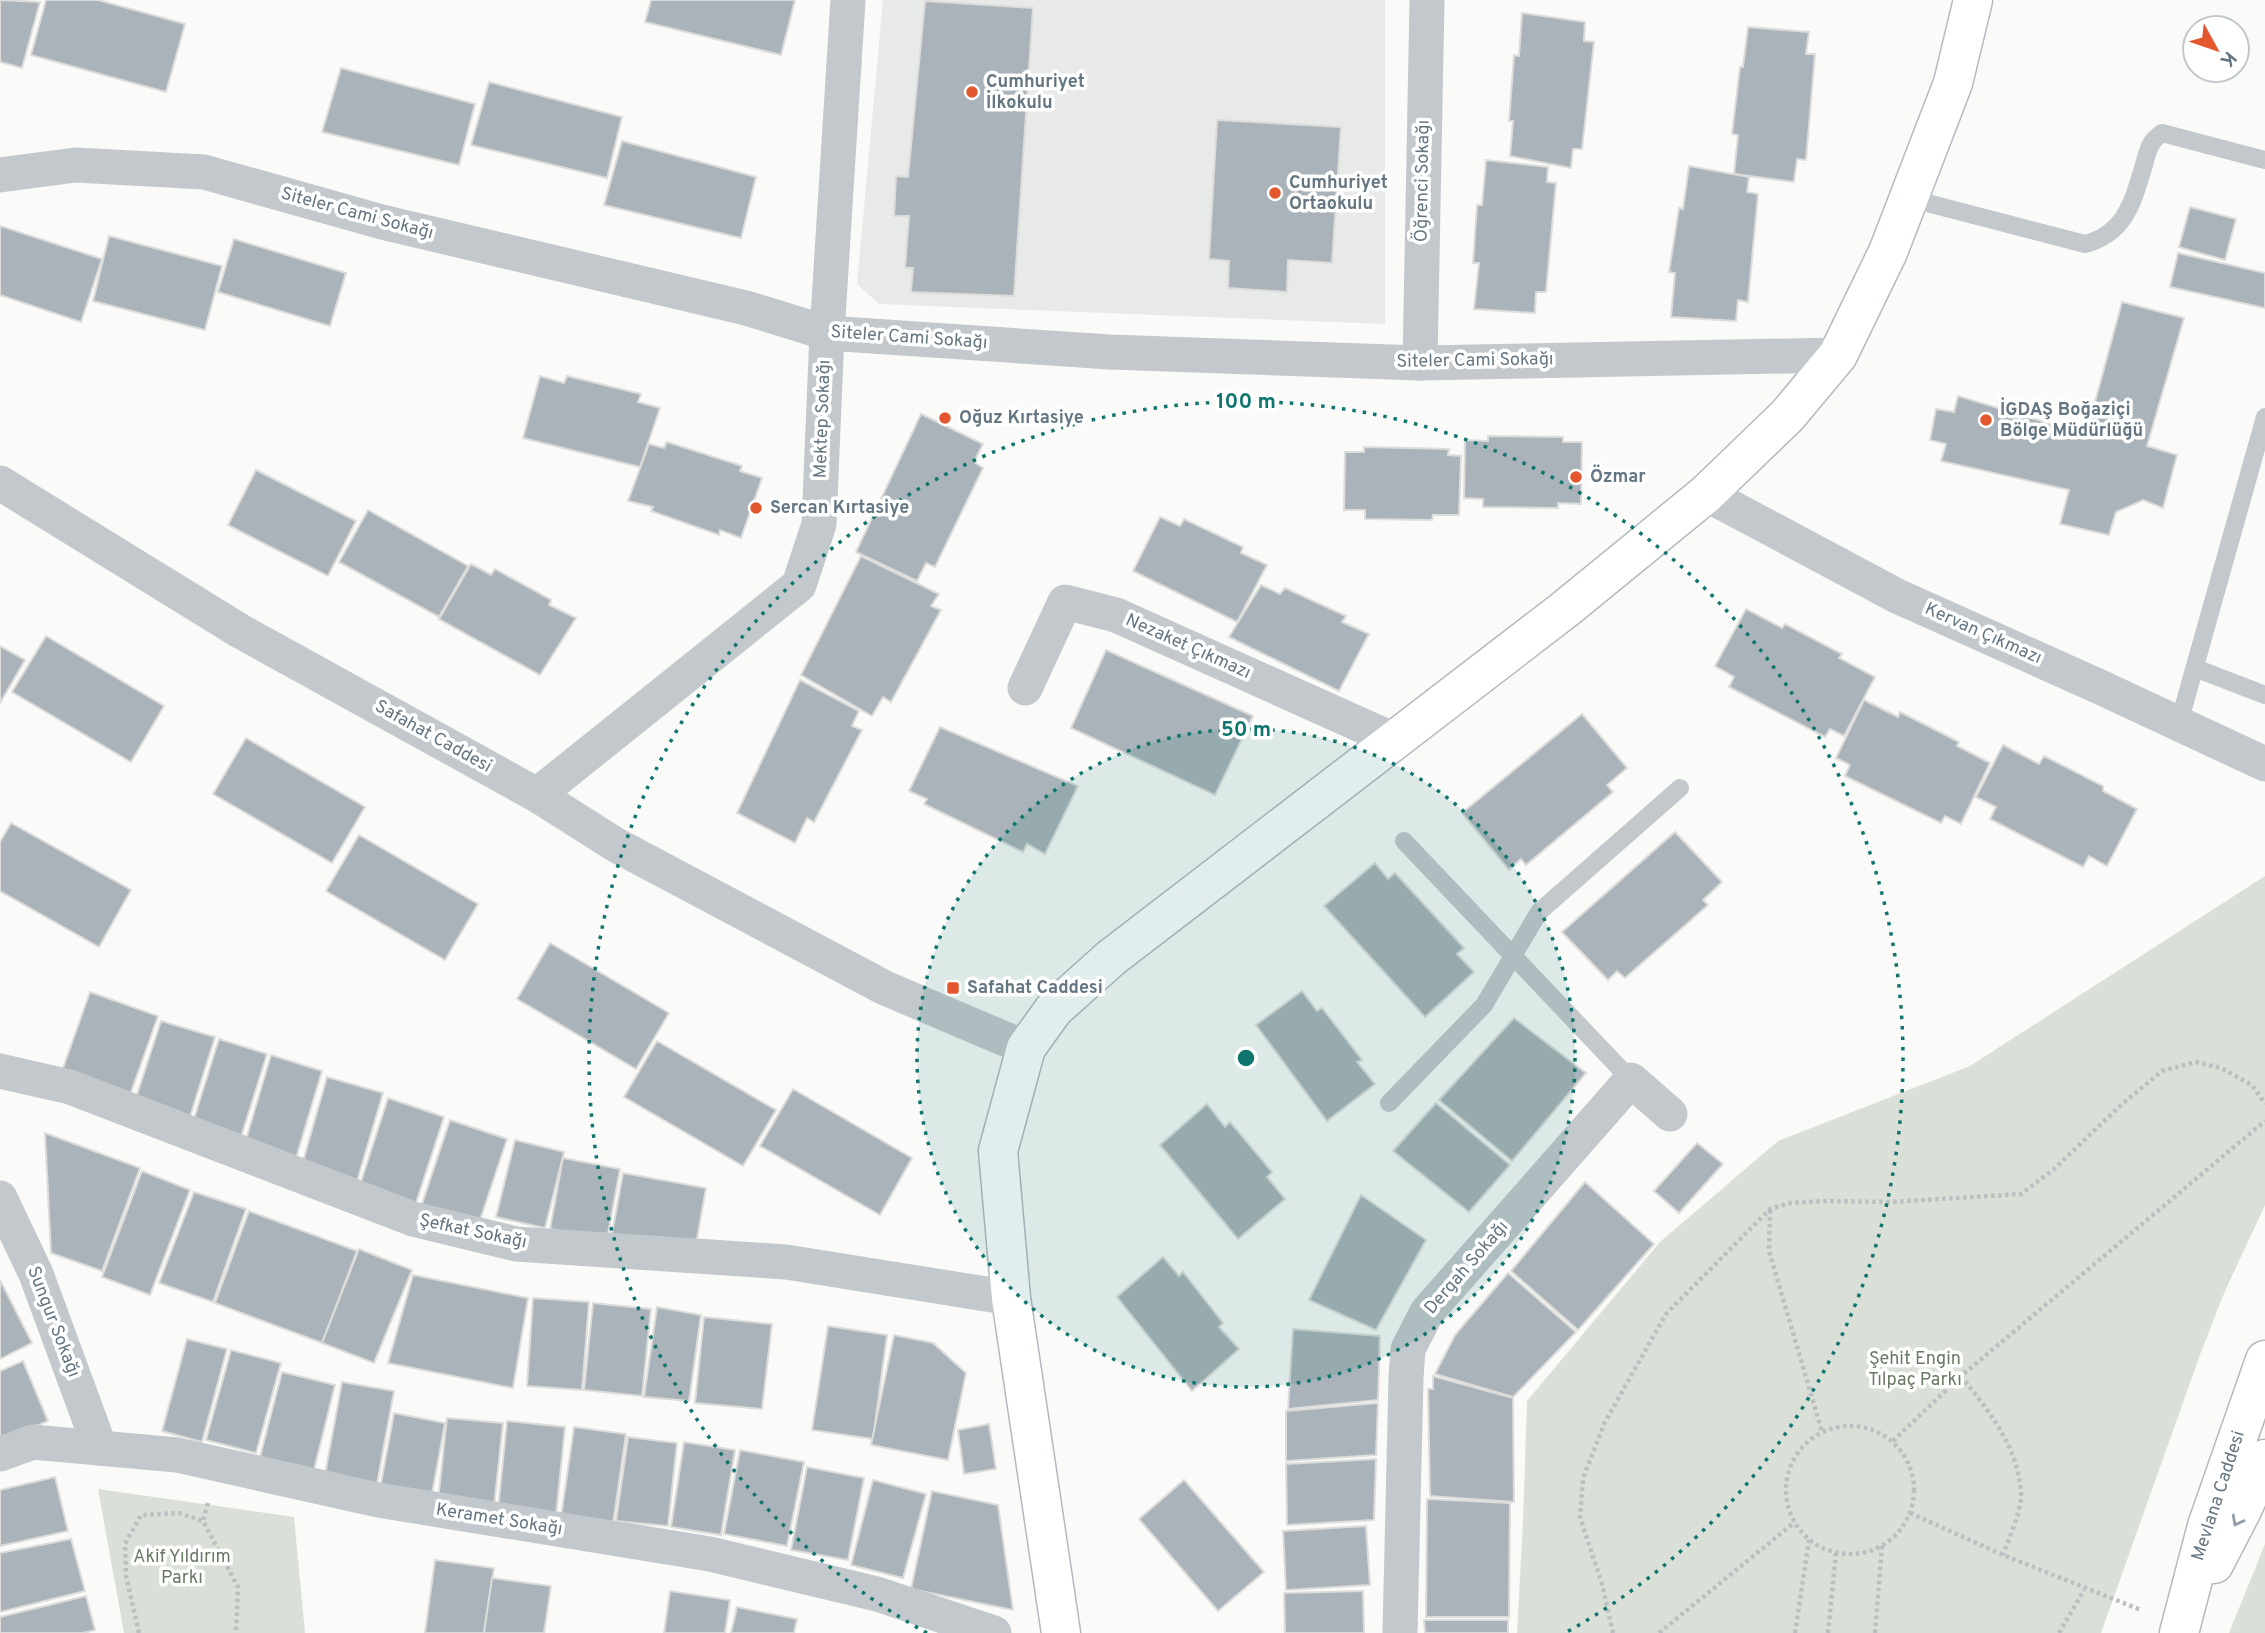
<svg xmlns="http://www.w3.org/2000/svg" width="2265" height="1633" font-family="Overpass,sans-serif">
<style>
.built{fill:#e8e9e9}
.green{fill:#dadfd7}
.building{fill:#aab3b9;stroke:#dcdcda;stroke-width:2}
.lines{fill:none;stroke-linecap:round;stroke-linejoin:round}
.secondary-casing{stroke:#b3babf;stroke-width:41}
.primary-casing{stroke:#b5babe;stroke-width:41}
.path{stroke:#bbbfc2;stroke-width:4.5;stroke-dasharray:3.5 3.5;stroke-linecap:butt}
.lane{stroke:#c3c8cc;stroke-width:18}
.street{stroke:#c3c8cc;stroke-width:35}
.secondary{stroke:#fff;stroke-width:38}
.primary{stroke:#fff;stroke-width:38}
.oneway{stroke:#939fa8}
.ring{fill:none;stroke:#0f766e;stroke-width:3.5;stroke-dasharray:3.5 7}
.poi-dot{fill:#e4572e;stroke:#fff;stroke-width:2.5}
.labels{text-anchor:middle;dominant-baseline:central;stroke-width:7;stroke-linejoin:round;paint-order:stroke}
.poi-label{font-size:18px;font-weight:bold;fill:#657683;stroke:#fff;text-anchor:start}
.street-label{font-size:18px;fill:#657683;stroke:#fff}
.park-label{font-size:18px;fill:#687a64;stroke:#fff}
.centre{fill:#0f766e;stroke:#fff;stroke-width:3.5}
.ring-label{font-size:21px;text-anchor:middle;font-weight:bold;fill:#0f766e;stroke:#fff;stroke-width:7;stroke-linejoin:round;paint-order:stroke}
</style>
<rect width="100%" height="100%" fill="#fafaf8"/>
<path class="built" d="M883,0H1385V324L879,304L857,284Z"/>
<g class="green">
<path d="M2265,876V1205L2225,1291L2201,1352L2101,1633H1517L1523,1522L1527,1401L1660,1242L1778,1141L1970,1066Z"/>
<path d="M98,1489L294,1517L305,1633H124Z"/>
<path d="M2265,1544V1633H2229Z"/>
</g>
<g class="building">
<path d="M0,0L40,2L22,68L0,62Z"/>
<path d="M46,0H98L185,24L166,92L31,55Z"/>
<path d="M651,0H795L781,55L645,22Z"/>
<path d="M925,1L1033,8L1014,296L911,292L913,268H905L909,216H894L896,176L908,177Z"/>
<path d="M1522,13L1585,22L1584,41L1594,42L1582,149H1573L1571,168L1510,156L1513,121H1509L1514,55L1519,56Z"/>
<path d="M1748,27L1809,32L1806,54H1815L1806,160L1797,159L1794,182L1734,174L1738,135L1732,134L1740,67H1743Z"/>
<path d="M341,68L475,104L459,165L322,132Z"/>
<path d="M489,82L622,117L607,178L471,145Z"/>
<path d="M1217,120L1341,127L1332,263L1288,260L1287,292L1228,288L1229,261L1209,259Z"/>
<path d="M622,141L756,177L741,238L604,205Z"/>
<path d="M1486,160L1548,167L1547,182L1556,183L1546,292H1536L1535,313L1474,309L1479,263H1473L1477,205H1482Z"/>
<path d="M1689,166L1749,177L1747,192L1758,194L1748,302L1738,300L1736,321L1671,317L1675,273L1669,272L1679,208L1683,209Z"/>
<path d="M2190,207L2236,219L2225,260L2179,247Z"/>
<path d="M0,226L102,259L81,322L0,295Z"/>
<path d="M109,236L222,266L205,330L93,301Z"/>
<path d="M234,239L346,273L330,326L218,292Z"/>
<path d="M2178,253L2265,273V308L2170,287Z"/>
<path d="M2122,302L2184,318L2147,446L2177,455L2163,508L2143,500L2116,512L2109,535L2060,524L2069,490L1941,461L1946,444L1930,440L1936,409L1954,412L1958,396L2084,434L2088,428Z"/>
<path d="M540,376L564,383L567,376L641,394L638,402L660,408L640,467L523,438Z"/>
<path d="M921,414L983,444L974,462L983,468L935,567L926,563L917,581L856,552Z"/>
<path d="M1488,436L1563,437V442H1582L1581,504L1558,503V508L1483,507V499L1464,498L1465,440L1488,441Z"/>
<path d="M667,442L742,466L740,471L762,478L741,538L720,530L719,535L651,511L653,507L628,501L649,444L664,448Z"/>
<path d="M1364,447L1449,449L1448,455L1461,456L1459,515H1433L1432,520L1365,519V510H1344L1345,452H1364Z"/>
<path d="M256,470L356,521L328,576L228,525Z"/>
<path d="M368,510L468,566L439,617L339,562Z"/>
<path d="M1160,517L1180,526L1184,519L1243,547L1241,553L1267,565L1237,622L1133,571Z"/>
<path d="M861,556L939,594L931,606L941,610L891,702L883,697L872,716L801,675Z"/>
<path d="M471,564L491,575L495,569L551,600L549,605L576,618L540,675L439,619Z"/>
<path d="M1261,585L1280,594L1285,588L1346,616L1342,622L1369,634L1339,691L1229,637Z"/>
<path d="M1746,609L1782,628L1785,624L1842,654L1839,658L1875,677L1844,736L1830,729L1825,737L1729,687L1734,677L1715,666Z"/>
<path d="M46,636L164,706L131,762L12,692Z"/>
<path d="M0,646L25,660L0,703Z"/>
<path d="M1106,650L1253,716L1215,795L1071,728Z"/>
<path d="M800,680L859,711L852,726L862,730L814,822L807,818L795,843L737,813Z"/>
<path d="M1864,700L1898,717L1900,712L1959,742L1957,746L1990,763L1961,824L1945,816L1941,823L1845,776L1850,765L1836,758Z"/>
<path d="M1582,714L1627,768L1607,785L1613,792L1526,865L1521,859L1509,870L1462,813Z"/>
<path d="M940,727L1078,786L1045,854L1027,844L1023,852L924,804L927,799L909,791Z"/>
<path d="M246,738L365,807L332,863L213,794Z"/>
<path d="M2003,745L2039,764L2044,756L2103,786V791L2137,809L2107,866L2089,856L2083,867L1990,819L1996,807L1976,797Z"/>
<path d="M11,823L131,890L99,947L0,891V842Z"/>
<path d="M1675,832L1722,882L1703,900L1708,905L1625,978L1617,971L1608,980L1562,932Z"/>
<path d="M359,835L478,904L445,960L326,891Z"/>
<path d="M1375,863L1388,879L1395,873L1464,948L1457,954L1474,972L1425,1017L1324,906Z"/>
<path d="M550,943L669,1013L636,1069L517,999Z"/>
<path d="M1302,991L1317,1011L1322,1008L1362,1060L1357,1062L1375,1084L1327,1121L1256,1025Z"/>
<path d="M90,992L158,1016L130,1095L62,1071Z"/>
<path d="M1514,1018L1586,1073L1512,1161L1439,1100Z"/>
<path d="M161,1021L215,1037L189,1120L134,1104Z"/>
<path d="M219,1039L267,1054L241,1137L193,1122Z"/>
<path d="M657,1041L776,1110L743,1166L624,1097Z"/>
<path d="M271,1055L322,1071L296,1158L245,1143Z"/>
<path d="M327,1077L383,1093L357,1181L302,1165Z"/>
<path d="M793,1089L912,1158L880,1215L760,1146Z"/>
<path d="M388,1098L444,1117L416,1203L361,1182Z"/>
<path d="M1436,1103L1510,1165L1469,1212L1393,1151Z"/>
<path d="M1207,1104L1225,1127L1230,1122L1272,1172L1267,1177L1285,1199L1238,1239L1160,1145Z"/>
<path d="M450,1120L507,1139L479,1223L422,1204Z"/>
<path d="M45,1133L140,1168L102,1271L51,1253Z"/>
<path d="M515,1140L564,1152L545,1228L496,1217Z"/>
<path d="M1697,1143L1723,1164L1679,1213L1654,1191Z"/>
<path d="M563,1158L620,1169L607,1239L550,1229Z"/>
<path d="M142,1171L190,1190L150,1295L102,1277Z"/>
<path d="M623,1173L706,1188L695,1250L612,1234Z"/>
<path d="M1585,1182L1654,1244L1578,1330L1511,1271Z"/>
<path d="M194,1192L246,1209L213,1302L159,1283Z"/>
<path d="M1361,1195L1426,1240L1376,1330L1309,1300Z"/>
<path d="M249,1211L357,1251L322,1343L215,1303Z"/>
<path d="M359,1249L412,1270L374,1363L322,1343Z"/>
<path d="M1163,1257L1179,1276L1183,1272L1223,1323L1219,1327L1239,1349L1192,1391L1117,1297Z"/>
<path d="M1508,1273L1576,1332L1513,1397L1435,1374L1455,1335Z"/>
<path d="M413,1275L528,1298L513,1388L388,1363Z"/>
<path d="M0,1280L32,1343L0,1359Z"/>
<path d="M533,1298L589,1302L582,1390L527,1386Z"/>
<path d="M593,1303L651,1309L642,1396L584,1390Z"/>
<path d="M657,1307L701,1315L689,1401L644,1397Z"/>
<path d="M704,1317L772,1324L762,1409L695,1403Z"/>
<path d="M828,1326L887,1335L873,1439L812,1430Z"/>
<path d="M1293,1329L1380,1336L1378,1400L1288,1409Z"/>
<path d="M894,1335L933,1343L966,1373L948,1460L871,1445Z"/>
<path d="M187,1339L227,1349L202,1442L162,1431Z"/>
<path d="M231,1350L281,1363L256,1453L206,1440Z"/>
<path d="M23,1361L48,1421L0,1441V1371Z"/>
<path d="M282,1372L335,1385L314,1470L260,1457Z"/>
<path d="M1433,1376L1513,1398L1514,1502L1430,1496L1428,1389H1433Z"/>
<path d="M342,1382L394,1391L376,1489L324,1480Z"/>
<path d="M1378,1403L1376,1455L1286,1461V1411Z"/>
<path d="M394,1413L445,1423L431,1499L380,1489Z"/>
<path d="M447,1418L503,1423L494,1507L438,1501Z"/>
<path d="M507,1421L565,1427L556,1516L498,1510Z"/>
<path d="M989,1424L996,1469L964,1474L958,1430Z"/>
<path d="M574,1427L626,1434L613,1524L561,1517Z"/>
<path d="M628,1437L677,1443L668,1526L616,1521Z"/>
<path d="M684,1442L735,1450L721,1535L671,1527Z"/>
<path d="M740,1450L804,1462L787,1546L724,1534Z"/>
<path d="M1376,1459L1374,1520L1287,1525L1286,1464Z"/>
<path d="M807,1467L864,1478L848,1560L791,1550Z"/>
<path d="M55,1477L68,1531L0,1546V1490Z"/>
<path d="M873,1480L926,1494L903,1578L851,1565Z"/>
<path d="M1184,1480L1264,1572L1218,1611L1139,1519Z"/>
<path d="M932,1491L998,1505L1013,1610L911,1589Z"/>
<path d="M1427,1499L1510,1503L1509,1617H1426Z"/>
<path d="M1366,1526L1370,1585L1286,1590L1283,1531Z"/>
<path d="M71,1539L85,1591L0,1612V1553Z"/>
<path d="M435,1560L494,1568L484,1633H425Z"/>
<path d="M492,1578L551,1586L544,1633H484Z"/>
<path d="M670,1591L730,1600L725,1633H664Z"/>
<path d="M1363,1591L1364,1633H1285L1284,1593Z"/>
<path d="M86,1596L95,1630L83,1633H0V1617Z"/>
<path d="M737,1607L797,1619L794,1633H731Z"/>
<path d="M1424,1620H1508V1633H1425Z"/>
</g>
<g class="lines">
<defs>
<path id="secondary" d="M1061,1633L1011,1298L998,1151L1026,1048L1054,1009L1111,958L1564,610L1706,494L1787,416L1838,355L1888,252L1953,83L1973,0"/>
<g id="primary">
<path d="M2214,1564L2242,1510L2265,1459"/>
<path d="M2179,1633L2207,1526L2265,1360"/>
</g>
</defs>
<use href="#secondary" class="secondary-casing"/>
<use href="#primary" class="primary-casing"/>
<g class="path">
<path d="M1770,1210L1769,1251L1822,1432"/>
<path d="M1961,1376C1988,1410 2021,1450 2021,1497C2021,1511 2008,1541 2003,1555"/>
<circle cx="1850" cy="1490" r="64"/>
<path d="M1893,1441L1961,1376L2265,1121"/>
<path d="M208,1503L203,1521L238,1587L236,1633"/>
<path d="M1910,1513L2003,1555L2141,1610"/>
<path d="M139,1633L126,1576L125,1544L141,1515L179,1513L203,1521"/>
<path d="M1613,1633L1602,1584L1580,1517L1583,1478L1605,1422L1666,1314L1770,1209L1790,1203L1824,1201L1890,1202L2021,1194L2053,1170L2121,1105L2162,1071L2196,1062L2221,1068L2252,1085L2265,1104"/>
<path d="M1659,1633L1795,1522"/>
<path d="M1795,1633L1809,1540"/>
<path d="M1828,1633L1836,1553"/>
<path d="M1875,1633L1882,1546"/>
<path d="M2059,1633L2084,1590"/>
</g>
<g class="lane">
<path d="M1908,198L2085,244C2126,233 2133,201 2144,165C2148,150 2149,142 2162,133L2265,160"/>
<path d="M2195,668L2265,695"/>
<path d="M2179,723L2265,417"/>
<path d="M1404,841L1631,1080"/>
<path d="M1389,1103L1484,1005L1539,912L1680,788"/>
</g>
<g class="street">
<path d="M0,175L76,165L204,172L382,222L746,308L827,333L1110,352L1420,363L1838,355"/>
<path d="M1420,363L1427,0"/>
<path d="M0,483L240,631L537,795L616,845L885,988L1026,1048"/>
<path d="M1706,494L1897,596L2100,687L2265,764"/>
<path d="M1025,688L1065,602L1116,615L1394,740"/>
<path d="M537,795L799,585L819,524L827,333L848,0"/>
<path d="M0,1071L70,1087L413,1219L516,1244L786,1262L1011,1298"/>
<path d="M0,1198L36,1274L100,1448"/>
<path d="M0,1454L33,1442L177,1455L378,1500L710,1554L877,1594L994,1633"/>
<path d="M1400,1633L1406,1378L1408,1349L1427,1312L1631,1080L1670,1114"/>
</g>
<use href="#secondary" class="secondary"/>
<use href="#primary" class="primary"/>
</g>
<defs><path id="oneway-chevron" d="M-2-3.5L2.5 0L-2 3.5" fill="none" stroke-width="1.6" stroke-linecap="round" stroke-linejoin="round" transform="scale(1.75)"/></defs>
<use class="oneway" href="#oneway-chevron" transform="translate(2237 1521) rotate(118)"/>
<circle cx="1246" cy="1058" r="329" fill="#0f766e" fill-opacity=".12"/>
<g class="ring">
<circle cx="1246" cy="1058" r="329"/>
<path d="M927 1633A657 657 0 1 1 1565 1633"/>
</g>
<g class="poi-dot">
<circle cx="972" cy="92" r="7"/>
<circle cx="1275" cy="193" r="7"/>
<circle cx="945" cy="418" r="7"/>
<circle cx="1986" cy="420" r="7"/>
<circle cx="1576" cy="477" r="7"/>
<circle cx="756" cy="508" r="7"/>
<rect x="946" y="981" width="14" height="14" rx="3.5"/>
</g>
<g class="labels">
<g class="poi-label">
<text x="986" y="82">Cumhuriyet<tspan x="986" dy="21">İlkokulu</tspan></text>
<text x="1289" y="183">Cumhuriyet<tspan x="1289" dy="21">Ortaokulu</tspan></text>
<text x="2000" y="410">İGDAŞ Boğaziçi<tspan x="2000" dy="21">Bölge Müdürlüğü</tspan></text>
<text x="959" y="418">Oğuz Kırtasiye</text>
<text x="1590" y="477">Özmar</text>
<text x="770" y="508">Sercan Kırtasiye</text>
<text x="967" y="988">Safahat Caddesi</text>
</g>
<g class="street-label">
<text transform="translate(1423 181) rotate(-89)">Öğrenci Sokağı</text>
<text transform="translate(357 214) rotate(15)">Siteler Cami Sokağı</text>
<text transform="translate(909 338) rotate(4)">Siteler Cami Sokağı</text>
<text transform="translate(1475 361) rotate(-1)">Siteler Cami Sokağı</text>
<text transform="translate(823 419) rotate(-88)">Mektep Sokağı</text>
<text transform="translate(1983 634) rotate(24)">Kervan Çıkmazı</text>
<text transform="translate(1188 647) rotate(24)">Nezaket Çıkmazı</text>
<text transform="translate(433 737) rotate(29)">Safahat Caddesi</text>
<text transform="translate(473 1232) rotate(12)">Şefkat Sokağı</text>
<text transform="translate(1467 1268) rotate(-49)">Dergah Sokağı</text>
<text transform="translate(53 1322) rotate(69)">Sungur Sokağı</text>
<text transform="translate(2219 1496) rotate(-72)">Mevlana Caddesi</text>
<text transform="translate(499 1520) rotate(9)">Keramet Sokağı</text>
</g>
<g class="park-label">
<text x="1915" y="1359">Şehit Engin<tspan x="1915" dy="21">Tılpaç Parkı</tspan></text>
<text x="182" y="1557">Akif Yıldırım<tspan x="182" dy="21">Parkı</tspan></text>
</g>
</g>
<circle cx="1246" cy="1058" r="10" class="centre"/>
<g class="ring-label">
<text x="1246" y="408">100 m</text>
<text x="1246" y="736">50 m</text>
</g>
<g transform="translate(2216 49) rotate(130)"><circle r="33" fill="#ffffff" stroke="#c1c8cd" stroke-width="2"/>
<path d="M0-5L12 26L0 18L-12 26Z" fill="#e4572e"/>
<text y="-10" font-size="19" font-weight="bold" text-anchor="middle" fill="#657683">K</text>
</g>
</svg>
